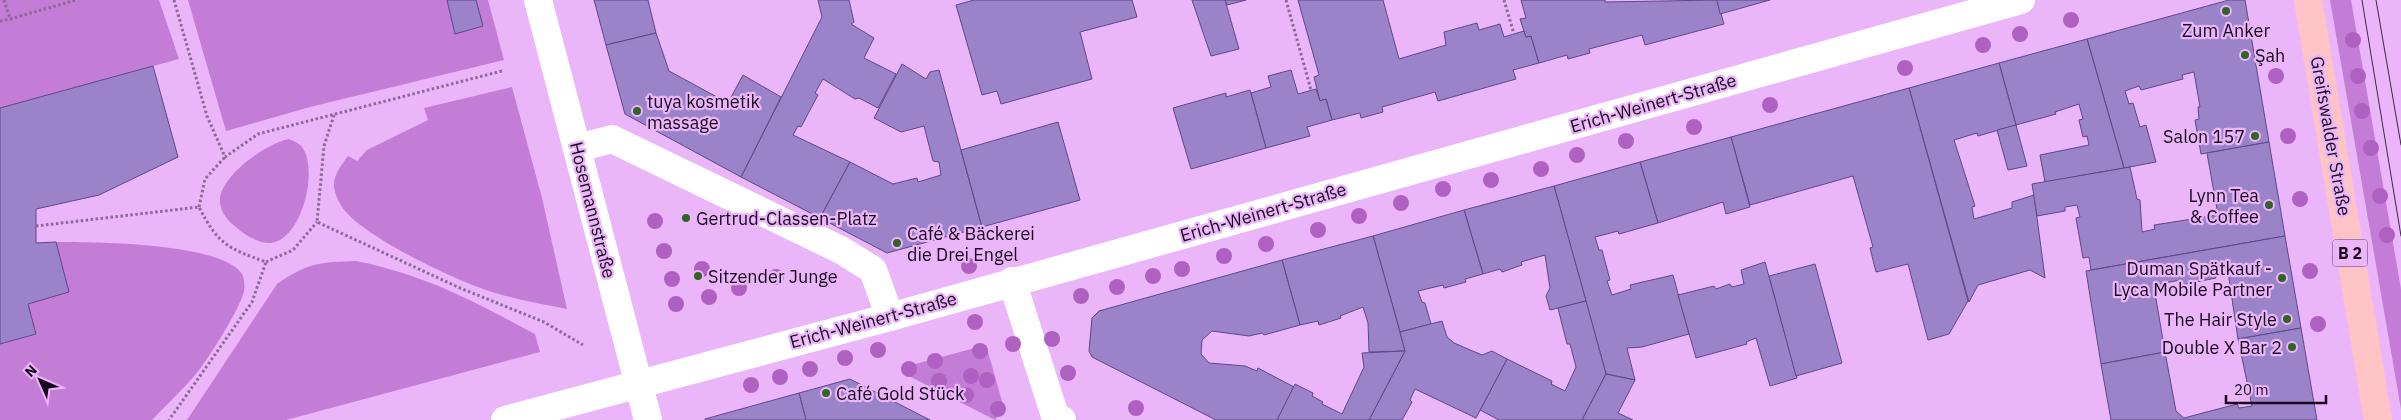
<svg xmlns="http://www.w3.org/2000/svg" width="2401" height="420" font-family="'IBM Plex Sans',sans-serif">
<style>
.green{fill:#c37dd6}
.building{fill:#9b83ca;stroke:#5f4789}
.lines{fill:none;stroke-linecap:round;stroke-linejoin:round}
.path{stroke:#8d6897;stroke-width:3;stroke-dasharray:2.5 2.5;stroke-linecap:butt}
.minor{stroke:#fff;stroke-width:28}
.major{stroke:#fec4c5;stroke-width:28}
.tram{stroke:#402847;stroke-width:1}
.tree{fill:#af61c2}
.poi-dot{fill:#336323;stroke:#eab6f9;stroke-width:2}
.labels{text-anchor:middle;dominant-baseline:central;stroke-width:4.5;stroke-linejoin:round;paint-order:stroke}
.shield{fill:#eab6f9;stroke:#583c60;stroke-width:1}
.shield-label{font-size:16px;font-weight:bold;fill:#19071e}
.poi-label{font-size:18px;fill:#19071e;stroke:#eab6f9;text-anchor:start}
.street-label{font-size:18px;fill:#19071e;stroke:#eab6f9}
</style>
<rect width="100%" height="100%" fill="#eab6f9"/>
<g class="green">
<path d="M0,0H159L179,59L0,108Z"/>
<path d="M188,0H488L504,60L310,107L226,131Z"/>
<path d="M2330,0H2351L2401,289V409Z"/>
<path d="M512,87L542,198L567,309C537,303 506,298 478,287C445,275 371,239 348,214C341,208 333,193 334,183C335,173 342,164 348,156L357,161L367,150L428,120L424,108Z"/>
<path d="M289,139C293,141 299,143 302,147C319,170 302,239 271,243C259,244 245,235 237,228C229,222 221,213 220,203C217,177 267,143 289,139Z"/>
<path d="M56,242C89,242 228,242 243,276C244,279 245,287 244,291C241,307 210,356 199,370C185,388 167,404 152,420H0V344L28,304Z"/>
<path d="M356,261C426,275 473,301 535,334L540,352L286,420H187L277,284C307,263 320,262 356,261Z"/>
<path d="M986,345L1004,408L995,420L907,375L908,366Z"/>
</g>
<g class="building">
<path d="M447,0H476L483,26L455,34Z"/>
<path d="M594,0H648L656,33L606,45Z"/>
<path d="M818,0H849L854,22L851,24L874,38L864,58L896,74L878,108L859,98L855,99L823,79L815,93L818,95L801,127L798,126L793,135L850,162L820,218L741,177L822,17Z"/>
<path d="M1132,0L1137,17L1080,32L1092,79L1001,104L997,91L982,95L956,5L974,0Z"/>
<path d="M1192,0H1225L1239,49L1211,56Z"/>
<path d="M1225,0H1246L1227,5Z"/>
<path d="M1298,0H1383L1399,59L1446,45L1444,32L1477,23L1479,30L1500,24L1504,37L1524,31L1526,37L1531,36L1539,63L1513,70L1516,79L1438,101L1435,92L1382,107L1383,112L1361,118L1360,113L1332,120L1326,99L1320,101L1314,77L1319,75Z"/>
<path d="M1521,0H1605V2L1717,0L1724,24L1645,45L1642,35L1589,49L1590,53L1568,59L1567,55L1539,63L1531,36L1526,37L1520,19L1526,18Z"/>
<path d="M1717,0H1770L1720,14Z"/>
<path d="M2229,0H2245L2269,142L2201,154L2195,120L2199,119L2198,107H2200L2194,72L2182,75L2183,79L2141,90L2139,86L2125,91L2129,104L2133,103L2140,127L2146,125L2156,162L2124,168L2087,39Z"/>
<path d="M656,33L669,71L728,103L743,75L781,97L741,177L625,114L606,45Z"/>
<path d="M2087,39L2124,168L2045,182L2040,155L2089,145L2087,136L2083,137L2079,120L2083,119L2079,104L2055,112L2056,114L2016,125L1999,63Z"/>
<path d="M1999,63L2016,125L1978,136L1977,133L1954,140L1975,206L1972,207L1974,219L2012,208V202L2034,195L2045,278L2030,270L1978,285L1969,302L1909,88Z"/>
<path d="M902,64L926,79L930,72L939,70L982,227L887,253L820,218L850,162L893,184L917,178L918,182L941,175L939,162L933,161L924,126L901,132L874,118Z"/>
<path d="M153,66L178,157L99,195L36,209V243L56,242L69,292L28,304L36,334L0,344V108Z"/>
<path d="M1291,70L1298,94L1316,89L1320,101L1326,99L1332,120L1307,127L1310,136L1266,148L1251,93L1271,87L1268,76Z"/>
<path d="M1909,88L1968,301L1949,334L1928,340L1908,264L1876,272L1870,248L1873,247L1853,176L1750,205L1731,137Z"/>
<path d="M1250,90L1266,148L1191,169L1173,108L1226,93V97Z"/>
<path d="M1058,122L1080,200L982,227L961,150Z"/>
<path d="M2016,125L2027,166L2008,170L1997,130Z"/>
<path d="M1731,137L1750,207L1726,214L1723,202L1658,223L1640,162Z"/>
<path d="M2269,142L2285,236L2091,270L2089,257L2083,258L2076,218L2080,217L2077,205L2065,207V211L2037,216L2032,184L2130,167L2137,199L2140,200L2142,232L2155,229L2154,225L2218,215L2207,153Z"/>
<path d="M1640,162L1658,223L1619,234L1618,231L1595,237L1599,250H1602L1610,280L1607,281L1612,295L1631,289L1630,285L1673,275L1689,334L1642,347L1627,348L1635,380L1606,374L1554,186Z"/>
<path d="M1554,186L1586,301L1550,310L1546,296L1550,288L1545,255L1521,262L1522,265L1502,272L1500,269L1483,274L1464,210Z"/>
<path d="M1464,210L1483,274L1465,279L1466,282L1444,288L1443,285L1418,291L1422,302L1425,303L1431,324L1400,332L1373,236Z"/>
<path d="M1373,236L1400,332L1405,351L1369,352L1368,323L1363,307L1340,316L1341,318L1319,325L1318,321L1300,325L1282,260Z"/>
<path d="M2285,236L2301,328L2238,339L2228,272L2215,274L2216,278L2181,285L2180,280L2160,284L2155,293L2165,352L2101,364L2086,271Z"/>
<path d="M1282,260L1300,325L1264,335L1262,333L1249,336L1212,331L1202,340L1201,354L1209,363L1245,366L1257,371L1258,368L1294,387L1277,420H1216L1092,357L1089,351L1092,318L1099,311Z"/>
<path d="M1765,262L1797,378L1770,386L1756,338L1746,342L1747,344L1696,358L1678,295L1714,286L1716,289L1730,284L1732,287L1744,284L1741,270Z"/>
<path d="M1815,264L1842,363L1796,376L1769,276Z"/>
<path d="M1586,301L1606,374L1582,420H1499L1480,410L1507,359L1552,381L1551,384L1565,391L1576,367L1570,344H1567L1558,308Z"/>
<path d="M1442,321L1447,337L1454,343L1482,355L1492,351L1507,359L1476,418L1415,389L1410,400L1412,402L1402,420H1369L1405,351L1400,332Z"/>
<path d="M2301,328L2317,420H2111L2101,364L2165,352L2176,411L2184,418L2237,404L2239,408L2252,406L2238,339Z"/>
<path d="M1405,351L1369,420H1277L1295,384L1313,393L1312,396L1323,402L1322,404L1342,414L1364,367L1362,353Z"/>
<path d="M1606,374L1635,380L1618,413L1633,420H1582Z"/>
<path d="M850,379L930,420H806L799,393Z"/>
<path d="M799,393L806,420H705V419Z"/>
</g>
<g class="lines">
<g class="path">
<path d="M4,0L10,19L76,0"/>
<path d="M174,0L207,116L225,157L258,134L502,71"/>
<path d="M1286,0L1311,90"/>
<path d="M1504,0L1514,34"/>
<path d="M0,21L10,19"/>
<path d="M334,115L324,146L317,222L460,288L544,322L583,345"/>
<path d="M199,207L205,179L225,157"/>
<path d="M36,226L199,207C218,244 227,248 266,262L252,302L169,420"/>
<path d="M266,262L293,250L317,222"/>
</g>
<g class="minor">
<path d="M538,0L648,420"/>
<path d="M578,148L612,139L841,250L873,270L890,317"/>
<path d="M1012,281L1055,416L1062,420"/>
<path d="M505,420L890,317L2021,0"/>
</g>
<path class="major" d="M2308,0L2378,420"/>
<g class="tram">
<path d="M2362,0L2401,236"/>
<path d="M2376,0L2401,145"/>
</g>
</g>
<g class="tree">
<circle cx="2071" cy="20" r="8"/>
<circle cx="2020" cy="34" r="8"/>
<circle cx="2353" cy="40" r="8"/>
<circle cx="1983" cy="45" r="8"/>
<circle cx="1905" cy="68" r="8"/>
<circle cx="2276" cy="76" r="8"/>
<circle cx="2358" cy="76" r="8"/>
<circle cx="1770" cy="105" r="8"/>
<circle cx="2362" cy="111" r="8"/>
<circle cx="1694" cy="127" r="8"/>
<circle cx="2288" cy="136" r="8"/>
<circle cx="1626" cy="141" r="8"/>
<circle cx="2371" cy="148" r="8"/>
<circle cx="1577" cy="155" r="8"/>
<circle cx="1541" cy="169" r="8"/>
<circle cx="1491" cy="180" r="8"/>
<circle cx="1443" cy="189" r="8"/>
<circle cx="2380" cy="196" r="8"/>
<circle cx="2300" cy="199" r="8"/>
<circle cx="1401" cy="203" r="8"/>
<circle cx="1359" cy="216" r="8"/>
<circle cx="655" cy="221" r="8"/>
<circle cx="1318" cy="230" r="8"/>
<circle cx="2387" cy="235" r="8"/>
<circle cx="1266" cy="244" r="8"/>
<circle cx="664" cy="251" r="8"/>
<circle cx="1224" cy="256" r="8"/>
<circle cx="969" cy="266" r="8"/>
<circle cx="702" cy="269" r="8"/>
<circle cx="1182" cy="269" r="8"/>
<circle cx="2310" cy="271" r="8"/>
<circle cx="1153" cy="276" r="8"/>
<circle cx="776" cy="277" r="8"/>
<circle cx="672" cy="279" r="8"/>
<circle cx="1117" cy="287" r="8"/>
<circle cx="739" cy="288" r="8"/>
<circle cx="1081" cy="296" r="8"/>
<circle cx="709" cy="297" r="8"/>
<circle cx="676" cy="304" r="8"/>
<circle cx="975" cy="322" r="8"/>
<circle cx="2318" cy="324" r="8"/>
<circle cx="1052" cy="339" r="8"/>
<circle cx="1013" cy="344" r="8"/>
<circle cx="878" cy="350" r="8"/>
<circle cx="980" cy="351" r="8"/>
<circle cx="845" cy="358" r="8"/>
<circle cx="935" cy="361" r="8"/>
<circle cx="810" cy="369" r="8"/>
<circle cx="909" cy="369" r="8"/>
<circle cx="1068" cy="373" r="8"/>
<circle cx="971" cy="376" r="8"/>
<circle cx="780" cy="377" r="8"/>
<circle cx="987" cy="380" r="8"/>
<circle cx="939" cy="381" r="8"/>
<circle cx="751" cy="385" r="8"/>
<circle cx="966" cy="395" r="8"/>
<circle cx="1136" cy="408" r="8"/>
<circle cx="998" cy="409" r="8"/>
</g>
<g class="poi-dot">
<circle cx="2226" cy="11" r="5"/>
<circle cx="2245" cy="55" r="5"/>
<circle cx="637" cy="111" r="5"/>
<circle cx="2255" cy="136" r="5"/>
<circle cx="2269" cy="205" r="5"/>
<circle cx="686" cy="218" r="5"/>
<circle cx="897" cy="243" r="5"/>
<circle cx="698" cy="276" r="5"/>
<circle cx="2282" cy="278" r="5"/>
<circle cx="2287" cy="319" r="5"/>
<circle cx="2292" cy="347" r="5"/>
<circle cx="826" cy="393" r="5"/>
</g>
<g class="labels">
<rect class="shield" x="2332.5" y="239.5" width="35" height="27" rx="4"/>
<g class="shield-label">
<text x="2350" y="253">B 2</text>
</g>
<g class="poi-label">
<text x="2226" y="30" text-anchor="middle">Zum Anker</text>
<text x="2255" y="55">Şah</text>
<text x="647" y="101">tuya kosmetik<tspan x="647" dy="21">massage</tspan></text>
<text x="2245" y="136" text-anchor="end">Salon 157</text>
<text x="2259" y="195" text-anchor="end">Lynn Tea<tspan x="2259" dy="21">&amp; Coffee</tspan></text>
<text x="696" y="218">Gertrud-Classen-Platz</text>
<text x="907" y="233">Café &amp; Bäckerei<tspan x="907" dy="21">die Drei Engel</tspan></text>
<text x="2272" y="268" text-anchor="end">Duman Spätkauf -<tspan x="2272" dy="21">Lyca Mobile Partner</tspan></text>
<text x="708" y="276">Sitzender Junge</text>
<text x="2277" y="319" text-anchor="end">The Hair Style</text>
<text x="2282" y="347" text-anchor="end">Double X Bar 2</text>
<text x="836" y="393">Café Gold Stück</text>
</g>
<g class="street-label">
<text transform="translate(1653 103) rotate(-16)">Erich-Weinert-Straße</text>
<text transform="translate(2331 136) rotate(80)">Greifswalder Straße</text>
<text transform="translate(593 210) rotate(76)">Hosemannstraße</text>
<text transform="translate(1263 212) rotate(-16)">Erich-Weinert-Straße</text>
<text transform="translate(873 320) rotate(-15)">Erich-Weinert-Straße</text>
</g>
</g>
<g transform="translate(40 380) rotate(315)" stroke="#eab6f9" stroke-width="4" paint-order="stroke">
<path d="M0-4L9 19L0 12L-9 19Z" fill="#19071e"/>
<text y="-8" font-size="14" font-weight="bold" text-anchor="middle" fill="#19071e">N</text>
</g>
<path d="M2226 395v8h100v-8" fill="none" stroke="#19071e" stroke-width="2.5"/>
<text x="2234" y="395" font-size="15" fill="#19071e" stroke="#eab6f9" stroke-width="4" paint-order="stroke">20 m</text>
</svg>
